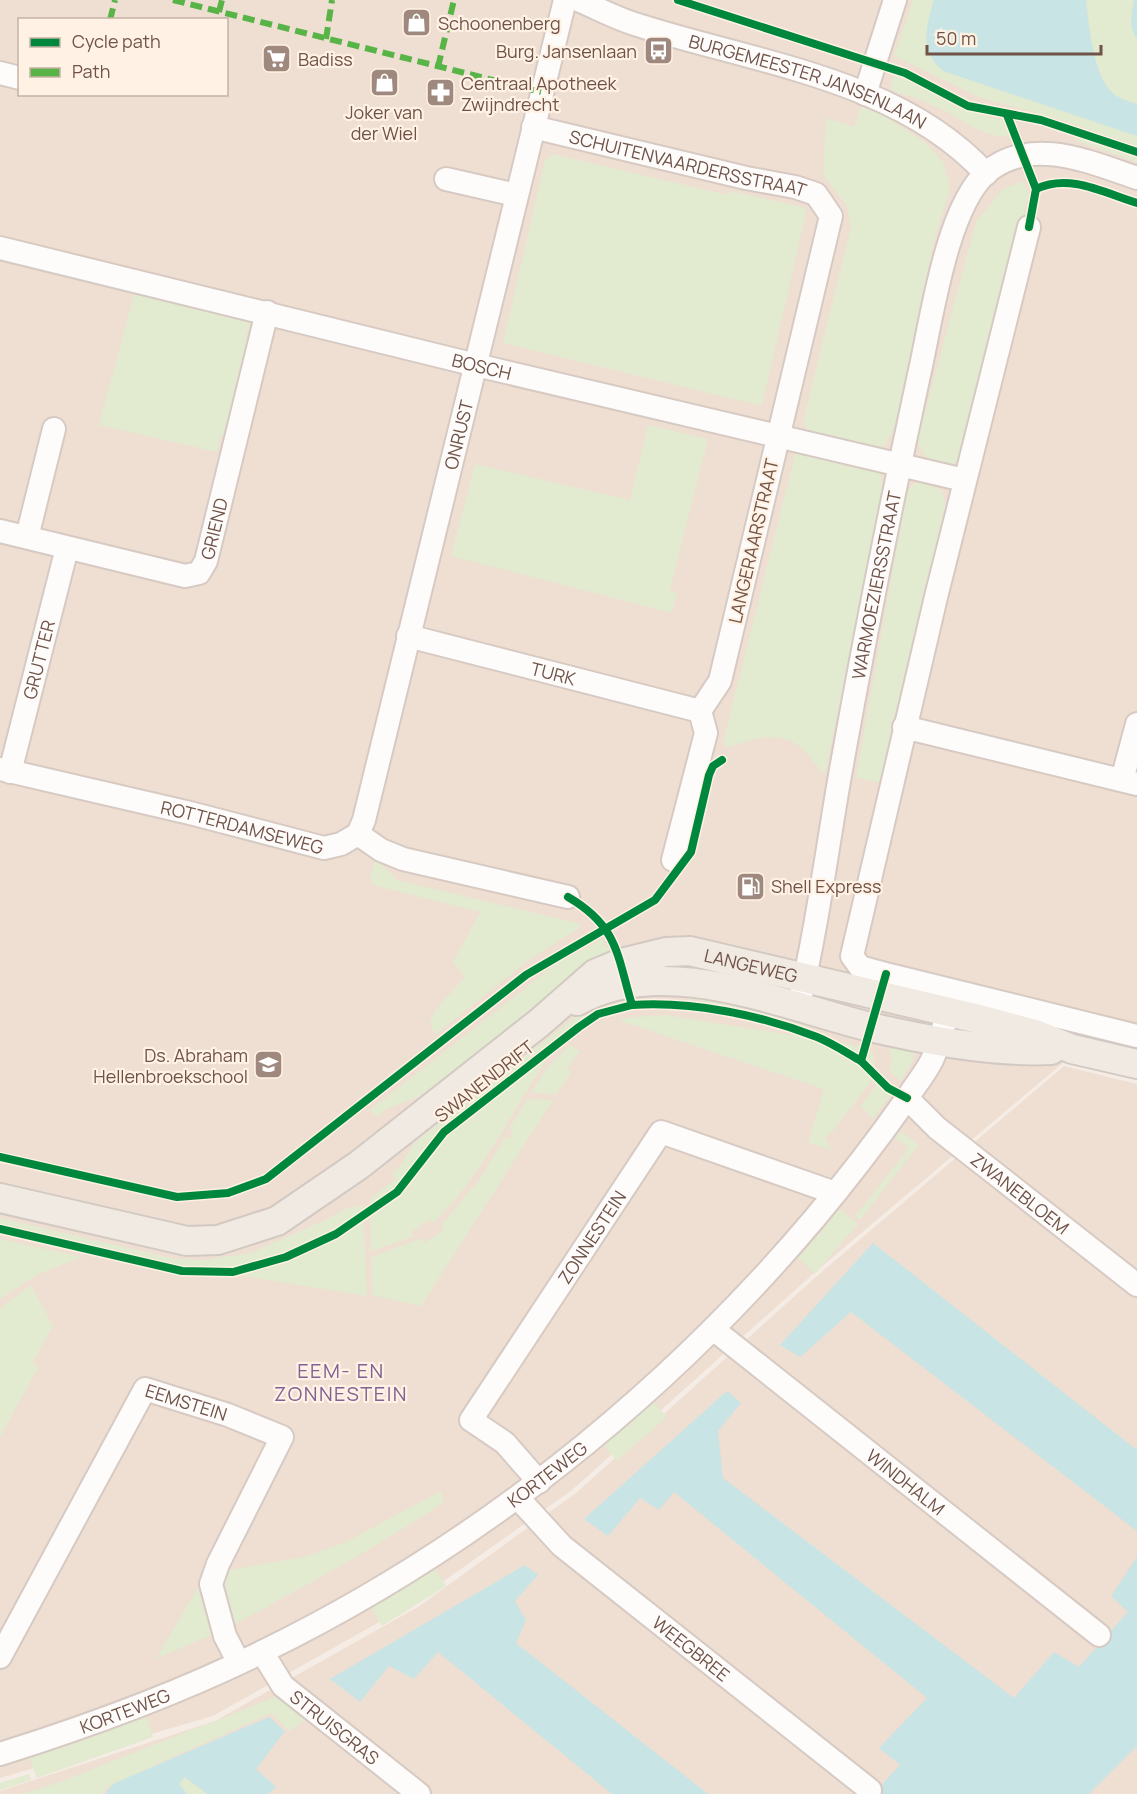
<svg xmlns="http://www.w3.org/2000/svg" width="1137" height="1794" font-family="Manrope,sans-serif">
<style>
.residential{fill:#eedfd2;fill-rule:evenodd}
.green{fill:#e2ead0}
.water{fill:#c8e4e4}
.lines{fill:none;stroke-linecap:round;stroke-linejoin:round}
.minor-casing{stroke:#d6cac3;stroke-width:26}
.major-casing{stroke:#d3c9c3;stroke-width:32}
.minor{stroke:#fefcfb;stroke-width:22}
.major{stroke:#f1eae3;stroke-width:28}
.quiet{stroke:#59b447;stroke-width:6;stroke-dasharray:12 6;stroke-linecap:butt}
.cycleway-casing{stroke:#fff2e4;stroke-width:11}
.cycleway{stroke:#00873e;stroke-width:8}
.labels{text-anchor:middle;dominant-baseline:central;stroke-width:4.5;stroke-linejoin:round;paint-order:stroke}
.poi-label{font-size:18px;fill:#705348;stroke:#fff2e4;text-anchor:start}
.street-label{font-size:18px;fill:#705348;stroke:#fff2e4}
.neighbourhood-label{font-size:20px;letter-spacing:1.5px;fill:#806394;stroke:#fff2e4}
</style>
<rect width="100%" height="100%" fill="#f5ede5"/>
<g class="residential">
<path d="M0,0H1137V1080L1064,1062L814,1273L572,1490L413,1603L213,1716L0,1778ZM20,20H226V94H20Z"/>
<path d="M1064,1066L1137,1084V1794H0V1791L215,1721L418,1607L576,1493L817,1276Z"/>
</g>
<g class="green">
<path d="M913,0H934C927,22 923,42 934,63L1137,136V146L1061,120L979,97L894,56Z"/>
<path d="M1086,0H1134C1132,12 1129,27 1137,38V104C1130,102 1121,99 1115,95C1093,79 1089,25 1086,0Z"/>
<path d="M895,74L961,109L1002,120L1009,136C982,139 959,116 935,106C921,99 905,95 890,90Z"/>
<path d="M861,106L880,113L926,143L943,162L949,183V194L935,237L895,428L885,445L875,448L809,433L803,421L851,227L847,206L823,174L826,118L854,127Z"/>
<path d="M1075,137L1137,158V162L1074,140Z"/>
<path d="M552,154L728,195L730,191L807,208L762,406L503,343L545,160Z"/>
<path d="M1022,181L1029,192L963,448L957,462C936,469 926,461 917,442L976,222L1001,191Z"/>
<path d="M134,294L250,322L246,337L255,339L235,438L221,435L217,452L99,425Z"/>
<path d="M648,425L708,439L670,590L677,592L672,613L451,556L475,464L630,500Z"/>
<path d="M796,451L865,464L880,474L884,492L825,774C816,767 811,756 803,749C779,728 753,740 727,747L723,743Z"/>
<path d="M918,482L940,489L947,505L880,783L856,777L906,496L911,486Z"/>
<path d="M376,858C383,868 390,871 397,880L581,924L576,930L528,961L435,1035L430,1023L436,1009L465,977L453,962L480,912L373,885L370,878Z"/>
<path d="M602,939L614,959L573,979L421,1096L389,1108L376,1117L370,1110L556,964Z"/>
<path d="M683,989L867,1041L699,1000L659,993Z"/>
<path d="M623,999L577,1022L438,1131L393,1189L370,1206V1199L395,1179L392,1173L398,1169L416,1141L579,1014L592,1007Z"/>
<path d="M665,1015L855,1045L873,1052L876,1075L832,1132L825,1137L832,1150L808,1143L824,1089L621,1021L624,1018Z"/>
<path d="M888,1039L914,1050L913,1061L900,1081L888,1069L892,1064Z"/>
<path d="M570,1045L580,1051L567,1068L572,1071L557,1094L531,1093L548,1066Z"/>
<path d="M551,1053C512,1110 483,1175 433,1223L430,1220L411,1232L413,1237L371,1251L370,1217L411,1182L444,1137Z"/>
<path d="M880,1080L892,1093L873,1119L861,1106Z"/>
<path d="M527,1099L553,1100L421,1306L372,1295L371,1257L422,1238L425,1243L444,1230L441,1225L480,1179L505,1137L509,1139L514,1132L509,1129Z"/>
<path d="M901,1131L919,1145L860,1220L855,1216L909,1148L896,1138Z"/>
<path d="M363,1204L367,1296L176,1265L0,1224V1218L175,1259L206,1260L251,1253L321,1222L354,1205L358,1208Z"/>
<path d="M840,1209L858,1224L815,1274L798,1258Z"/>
<path d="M0,1239L82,1257L38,1274L0,1299Z"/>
<path d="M31,1285L53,1326L33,1362L38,1368L0,1437V1309Z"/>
<path d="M653,1401L667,1417L617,1461L603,1444Z"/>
<path d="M441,1491L444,1502C376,1548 305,1586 233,1625L221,1582L224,1571L303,1557L344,1543Z"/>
<path d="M435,1568L446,1586L382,1626L370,1606Z"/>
<path d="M201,1582L216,1633L156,1659Z"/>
<path d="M278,1696L306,1720L290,1731L271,1713L109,1786L102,1794H21L57,1783Z"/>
<path d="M146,1715L153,1737L37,1778L29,1757Z"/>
<path d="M29,1774L31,1780L0,1790V1783Z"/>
<path d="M185,1777L207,1794H187L179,1784Z"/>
</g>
<g class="water">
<path d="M934,0H1086C1089,25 1093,79 1115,95C1121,99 1130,102 1137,104V136L943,71C919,51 926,26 934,0Z"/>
<path d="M1134,0H1137V38C1128,27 1132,12 1134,0Z"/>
<path d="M873,1243L1137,1450V1531L851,1312L800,1357L780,1345Z"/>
<path d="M727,1391L741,1403L718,1431L723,1478L1014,1698L1054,1652L1079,1667L1128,1612L1111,1596L1137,1557V1746L1089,1794H873L900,1765L879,1748L927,1698L674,1492L659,1510L640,1498L608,1536L584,1519Z"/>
<path d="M525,1565L538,1575L515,1601L526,1620L516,1643L708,1794H612L438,1652L414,1679L389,1666L360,1702L330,1679Z"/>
<path d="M269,1717L285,1731L256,1769L276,1787L268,1794H207L185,1777L179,1784L187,1794H105L113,1784Z"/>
</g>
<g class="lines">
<defs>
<g id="minor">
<path id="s1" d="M578,0C599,9 619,20 641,26C757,63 901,80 986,174"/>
<path d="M0,73L20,78"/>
<path d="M865,94L895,0"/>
<path id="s2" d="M533,127L746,178L795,187L816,194L831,216L720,681L700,711L706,733L673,860"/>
<path d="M446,179L516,195"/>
<path d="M1029,227L936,597L852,956L860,967L886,974L1137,1036"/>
<path id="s3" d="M0,248L476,365L964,480"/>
<path id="s4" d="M0,531L185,576L199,573L206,561L267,312"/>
<path d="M27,537L54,429"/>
<path id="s5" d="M408,636L700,711"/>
<path d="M904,727L1137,784"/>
<path id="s6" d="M0,769L190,813L324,848L341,844L358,834L381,850L403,859L568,897"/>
<path id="s7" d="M10,772L67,548"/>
<path d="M1122,780L1137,724"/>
<path id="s8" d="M358,834L364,820L565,0"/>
<path id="s9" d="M798,1008C816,933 826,857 839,781C863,645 890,509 919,375C931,323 946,209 986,173C1030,135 1090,162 1137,178"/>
<path id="s10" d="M907,1098L937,1128L1137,1285"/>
<path id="s11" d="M713,1329L1099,1635"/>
<path id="s12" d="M539,1482L505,1443L471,1420L661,1132L835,1193"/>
<path id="s13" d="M518,1498L562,1546L870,1790"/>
<path id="s14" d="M262,1652L283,1686L419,1794"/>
<path id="s15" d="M0,1657L145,1389L228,1415L282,1437L218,1564L211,1584L225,1636L239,1663"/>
<path id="s16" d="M0,1754C89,1726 177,1694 260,1653C472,1550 662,1399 814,1219C846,1181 876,1142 905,1101C914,1087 925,1074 932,1060C939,1045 943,1028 948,1012"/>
</g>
<g id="major">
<path d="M577,1001C664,952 781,1005 870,1027C925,1040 995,1053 1051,1050"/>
<path id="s17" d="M0,1198L187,1241L218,1240L277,1221L359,1165L539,1023L595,974L621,963L666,952L690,951L805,978L983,1020L1035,1034L1072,1049L1137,1064"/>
</g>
</defs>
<use href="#minor" class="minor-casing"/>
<use href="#major" class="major-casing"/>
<use href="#minor" class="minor"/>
<use href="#major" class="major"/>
<g class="quiet">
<path d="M173,0L541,92"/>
<path d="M219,12L222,0"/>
<path d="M110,20L115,0"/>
<path d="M326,39L332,0"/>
<path d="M438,67L454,0"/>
<path d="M90,95V94"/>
</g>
<defs>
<g id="cycleway">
<path d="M678,0L905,73L968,106L1041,120L1137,152"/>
<path d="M1007,115L1036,189L1029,227"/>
<path d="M1036,189C1070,173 1104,193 1137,203"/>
<path d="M568,897C618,926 617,955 632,1005C693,1001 760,1015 817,1037C832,1043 847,1053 861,1061"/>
<path d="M886,974L861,1061L888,1088L907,1098"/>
<path d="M0,1157L177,1197L228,1193L266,1179L526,975L655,900L691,852L709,775L713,766L722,760"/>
<path d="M0,1229L182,1271L233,1272L286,1257L336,1234L397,1192L444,1132L579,1027L598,1014L632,1005"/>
</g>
</defs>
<use href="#cycleway" class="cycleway-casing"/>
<use href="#cycleway" class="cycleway"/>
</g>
<defs>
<symbol id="shop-square" viewBox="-11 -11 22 22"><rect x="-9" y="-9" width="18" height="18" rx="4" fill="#9f897f" stroke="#fff2e4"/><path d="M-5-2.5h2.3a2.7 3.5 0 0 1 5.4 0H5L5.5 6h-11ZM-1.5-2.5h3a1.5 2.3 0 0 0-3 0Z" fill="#fff"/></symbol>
<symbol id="bus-square" viewBox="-11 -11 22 22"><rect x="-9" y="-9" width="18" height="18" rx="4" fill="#9f897f" stroke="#fff2e4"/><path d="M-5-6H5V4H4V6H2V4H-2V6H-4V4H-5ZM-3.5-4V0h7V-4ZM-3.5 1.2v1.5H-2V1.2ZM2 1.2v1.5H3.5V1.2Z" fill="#fff"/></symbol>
<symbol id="supermarket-square" viewBox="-11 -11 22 22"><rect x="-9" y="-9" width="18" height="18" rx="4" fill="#9f897f" stroke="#fff2e4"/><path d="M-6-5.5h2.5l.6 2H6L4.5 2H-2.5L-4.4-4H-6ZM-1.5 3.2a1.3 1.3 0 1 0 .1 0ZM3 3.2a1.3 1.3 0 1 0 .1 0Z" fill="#fff"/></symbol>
<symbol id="pharmacy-square" viewBox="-11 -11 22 22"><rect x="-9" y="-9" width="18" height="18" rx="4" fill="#9f897f" stroke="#fff2e4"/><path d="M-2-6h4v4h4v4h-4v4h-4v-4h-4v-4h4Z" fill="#fff"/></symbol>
<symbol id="fuel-square" viewBox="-11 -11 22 22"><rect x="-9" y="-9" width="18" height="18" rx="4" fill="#9f897f" stroke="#fff2e4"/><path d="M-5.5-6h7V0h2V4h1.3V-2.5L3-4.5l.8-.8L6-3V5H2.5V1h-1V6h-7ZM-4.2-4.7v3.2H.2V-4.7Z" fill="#fff"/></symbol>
<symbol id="school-square" viewBox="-11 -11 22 22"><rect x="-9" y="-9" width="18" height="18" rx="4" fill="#9f897f" stroke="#fff2e4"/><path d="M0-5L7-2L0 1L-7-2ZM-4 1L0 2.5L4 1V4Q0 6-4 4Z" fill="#fff"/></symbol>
</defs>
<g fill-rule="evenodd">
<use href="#shop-square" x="400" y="6" width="33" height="33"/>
<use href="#bus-square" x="642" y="34" width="33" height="33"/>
<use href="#supermarket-square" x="260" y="42" width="33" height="33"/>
<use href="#shop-square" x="368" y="66" width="33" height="33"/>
<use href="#pharmacy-square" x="424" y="76" width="33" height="33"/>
<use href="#fuel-square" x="734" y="870" width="33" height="33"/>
<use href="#school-square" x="252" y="1048" width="33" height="33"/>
</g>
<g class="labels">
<g class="poi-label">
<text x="438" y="23">Schoonenberg</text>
<text x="637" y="51" text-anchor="end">Burg. Jansenlaan</text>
<text x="298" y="59">Badiss</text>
<text x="461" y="83">Centraal Apotheek<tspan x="461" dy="21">Zwijndrecht</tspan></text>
<text x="384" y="112" text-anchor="middle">Joker van<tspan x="384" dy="21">der Wiel</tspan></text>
<text x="771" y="886">Shell Express</text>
<text x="248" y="1055" text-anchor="end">Ds. Abraham<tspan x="248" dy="21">Hellenbroekschool</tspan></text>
</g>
<g class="street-label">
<text stroke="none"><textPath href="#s1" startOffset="244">BURGEMEESTER JANSENLAAN</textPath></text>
<text stroke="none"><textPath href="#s2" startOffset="159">SCHUITENVAARDERSSTRAAT</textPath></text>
<text stroke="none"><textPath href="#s3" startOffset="496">BOSCH</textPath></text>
<text stroke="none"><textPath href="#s8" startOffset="412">ONRUST</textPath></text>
<text stroke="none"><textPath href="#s4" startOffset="252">GRIEND</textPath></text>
<text transform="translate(753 541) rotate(-77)">LANGERAARSTRAAT</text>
<text stroke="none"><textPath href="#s9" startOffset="430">WARMOEZIERSSTRAAT</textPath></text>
<text stroke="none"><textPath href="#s7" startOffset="116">GRUTTER</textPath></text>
<text stroke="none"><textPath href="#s5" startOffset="150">TURK</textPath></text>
<text stroke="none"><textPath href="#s6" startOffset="249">ROTTERDAMSEWEG</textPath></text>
<text stroke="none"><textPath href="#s17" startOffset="849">LANGEWEG</textPath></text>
<text transform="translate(484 1081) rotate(-38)">SWANENDRIFT</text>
<text stroke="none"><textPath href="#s10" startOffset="148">ZWANEBLOEM</textPath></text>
<text stroke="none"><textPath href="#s12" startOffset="312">ZONNESTEIN</textPath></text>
<text stroke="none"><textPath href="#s15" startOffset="348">EEMSTEIN</textPath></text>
<text stroke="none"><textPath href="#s16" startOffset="618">KORTEWEG</textPath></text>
<text stroke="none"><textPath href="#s11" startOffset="246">WINDHALM</textPath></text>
<text stroke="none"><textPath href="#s13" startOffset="230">WEEGBREE</textPath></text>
<text stroke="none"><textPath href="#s16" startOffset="132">KORTEWEG</textPath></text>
<text stroke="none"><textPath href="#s14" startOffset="106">STRUISGRAS</textPath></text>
</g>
<g class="neighbourhood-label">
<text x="341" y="1370">EEM- EN<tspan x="341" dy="23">ZONNESTEIN</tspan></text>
</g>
</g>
<rect x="18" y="18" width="210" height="78" fill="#fff2e4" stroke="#c6b2a6" stroke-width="1.5"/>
<rect x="30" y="38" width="30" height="9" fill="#00873e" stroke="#c6b2a6" stroke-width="1.5"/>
<text x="72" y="48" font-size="18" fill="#705348">Cycle path</text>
<rect x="30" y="68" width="30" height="9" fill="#59b447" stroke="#c6b2a6" stroke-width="1.5"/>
<text x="72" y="78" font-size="18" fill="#705348">Path</text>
<path d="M927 45v9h174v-9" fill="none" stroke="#705348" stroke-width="3"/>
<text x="936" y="45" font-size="18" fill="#705348" stroke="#fff2e4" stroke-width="4.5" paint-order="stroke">50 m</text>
</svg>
